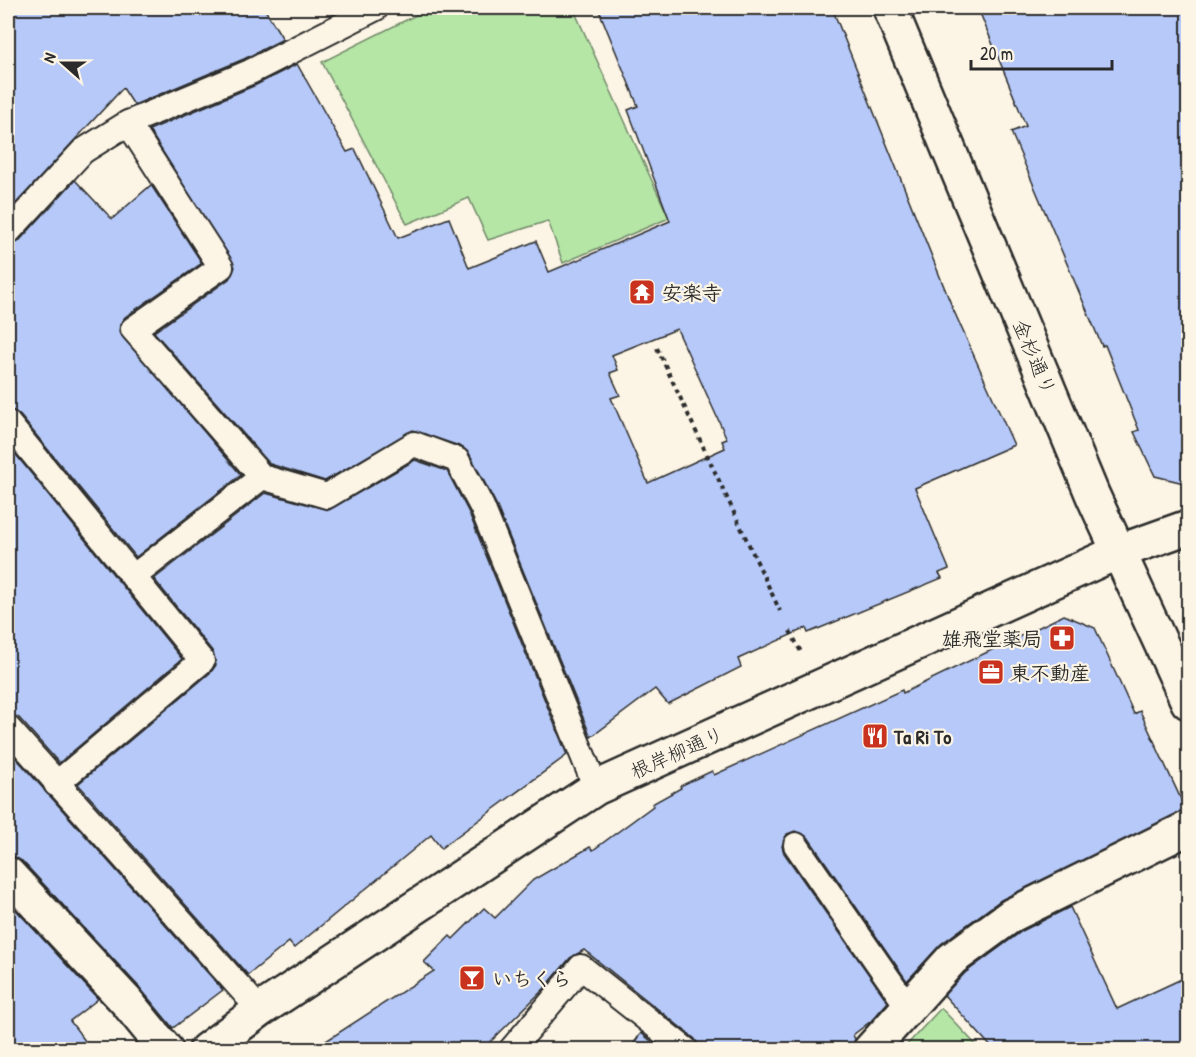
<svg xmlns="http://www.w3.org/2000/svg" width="1196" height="1057" font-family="'Patrick Hand','Klee One',sans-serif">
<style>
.green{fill:#b5e6a6;stroke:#708868;stroke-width:1.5}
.building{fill:#b6c9f9;stroke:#2b2b2b;stroke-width:1.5;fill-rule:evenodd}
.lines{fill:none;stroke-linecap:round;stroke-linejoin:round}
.service-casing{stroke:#2b2b2b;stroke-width:28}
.minor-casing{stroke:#2b2b2b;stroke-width:38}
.tertiary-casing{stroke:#2b2b2b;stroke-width:38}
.path{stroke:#2b2b2b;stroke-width:4;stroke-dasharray:4.5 4.5;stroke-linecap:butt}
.service{stroke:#fcf5e5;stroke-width:24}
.minor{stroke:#fcf5e5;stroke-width:33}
.tertiary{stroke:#fcf5e5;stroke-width:33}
.labels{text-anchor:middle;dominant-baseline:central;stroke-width:4.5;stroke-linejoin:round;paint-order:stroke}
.poi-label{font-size:20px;font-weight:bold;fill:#2b2b2b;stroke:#fcf5e5;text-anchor:start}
.street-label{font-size:20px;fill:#2b2b2b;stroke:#fcf5e5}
</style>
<rect width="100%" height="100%" fill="#fcf5e5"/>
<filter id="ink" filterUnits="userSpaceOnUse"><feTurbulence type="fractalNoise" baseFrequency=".0167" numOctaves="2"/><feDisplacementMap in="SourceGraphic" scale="12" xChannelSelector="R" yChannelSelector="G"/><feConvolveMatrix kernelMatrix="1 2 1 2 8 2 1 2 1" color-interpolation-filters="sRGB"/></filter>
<g filter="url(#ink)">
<g class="green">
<path d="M430,8H573L669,218L563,263L548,221L488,240L469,198L407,224L322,62Z"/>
<path d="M941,1008L980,1049H903Z"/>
</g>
<g class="building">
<path d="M8,8H264L283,39L244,59L134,105L123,88L8,212Z"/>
<path d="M598,8H832L953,309L1014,445L915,488L949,569L939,573L942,578L808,633L806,628L738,659L741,667L668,704L655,689L591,737L495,502L469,453L462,447L413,430L325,481L270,464L154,332L229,279L235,267L149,130L256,85L297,64L347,152L355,149L398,238L449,218L469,268L536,241L549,272L670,221L628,110L638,106ZM677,329L727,439L722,441L725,448L648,483L611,398L620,395L610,373L618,370L612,355Z"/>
<path d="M978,8H1188V484L1155,476L1134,432L1139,430L1105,345L1102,346L1011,132L1026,126Z"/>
<path d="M75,180L112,219L151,185L202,263L125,317L120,324L119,332L241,475L136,557L19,414L8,409V246L18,242Z"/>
<path d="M8,445L182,659L59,763L19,718L8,714Z"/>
<path d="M415,460L447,471L469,513L567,755L441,848L431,835L294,948L289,942L248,975L78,784L211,672L216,665L213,652L154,579L265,493L329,510Z"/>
<path d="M1064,615L1095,628L1134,714L1140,711L1186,810L1001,900L941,944L907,981L808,837L795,831L787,834L782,846L784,853L888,1002L871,1021L853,1035L855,1039L852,1050H700L695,1039L584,950L570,958L544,989L482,1050H312L434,971L424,962L450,936L453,939L484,908L495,918L533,880L590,847L593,850L653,806L652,804L681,788L680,786L712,771L714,775L902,690L903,693Z"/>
<path d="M8,749L223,990L173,1028L140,988L22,861L8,856Z"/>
<path d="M8,901L98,999L70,1021L92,1050H8Z"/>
<path d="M1070,907L1117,1009L1188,976V1050H994L944,995L965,973L1022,931Z"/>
<path d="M641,1033L662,1050H629Z"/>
</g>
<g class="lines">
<defs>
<g id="service">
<path d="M128,123L221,267L133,329L262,477"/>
<path d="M8,232L83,151L128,123L250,72L376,8"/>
<path d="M8,423L202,661L56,784"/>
<path d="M133,577L262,477L327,496L414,444L457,460L482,507L596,788"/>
<path d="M8,728L260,1010"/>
<path d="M796,845L908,1007"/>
<path d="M511,1050L581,967L686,1050"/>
</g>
<g id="minor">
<path d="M8,874L126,1001L166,1050"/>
<path d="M870,1050L952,959L1012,915L1188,828"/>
</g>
<g id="tertiary">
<path d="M890,8L1093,496L1188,702"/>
<path d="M206,1050L260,1010L596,788L1118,552L1188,527"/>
</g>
</defs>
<use href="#service" class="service-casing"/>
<use href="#minor" class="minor-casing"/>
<use href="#tertiary" class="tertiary-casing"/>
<g class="path">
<path d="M657,348L780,611"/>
<path d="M790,631L801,652"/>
</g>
<use href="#service" class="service"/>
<use href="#minor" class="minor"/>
<use href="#tertiary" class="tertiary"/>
</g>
</g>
<defs>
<symbol id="temple-square" viewBox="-11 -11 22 22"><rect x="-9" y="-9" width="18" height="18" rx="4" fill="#c8321e" stroke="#fcf5e5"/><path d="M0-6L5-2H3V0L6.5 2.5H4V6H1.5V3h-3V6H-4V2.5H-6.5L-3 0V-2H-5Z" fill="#fff"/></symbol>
<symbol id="pharmacy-square" viewBox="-11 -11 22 22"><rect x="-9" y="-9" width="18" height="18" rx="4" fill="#c8321e" stroke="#fcf5e5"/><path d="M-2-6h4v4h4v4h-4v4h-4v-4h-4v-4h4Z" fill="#fff"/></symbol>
<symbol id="office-square" viewBox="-11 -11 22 22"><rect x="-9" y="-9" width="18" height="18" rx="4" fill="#c8321e" stroke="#fcf5e5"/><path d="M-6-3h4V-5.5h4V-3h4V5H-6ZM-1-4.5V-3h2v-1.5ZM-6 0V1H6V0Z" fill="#fff"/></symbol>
<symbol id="restaurant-square" viewBox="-11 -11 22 22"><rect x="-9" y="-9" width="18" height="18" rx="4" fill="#c8321e" stroke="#fcf5e5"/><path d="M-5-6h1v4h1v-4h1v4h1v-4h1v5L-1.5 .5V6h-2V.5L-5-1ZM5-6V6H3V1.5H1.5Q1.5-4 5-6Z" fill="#fff"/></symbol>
<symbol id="bar-square" viewBox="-11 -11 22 22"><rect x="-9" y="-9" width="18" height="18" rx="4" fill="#c8321e" stroke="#fcf5e5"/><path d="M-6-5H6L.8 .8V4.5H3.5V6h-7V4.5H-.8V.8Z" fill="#fff"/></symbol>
</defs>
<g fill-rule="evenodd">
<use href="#temple-square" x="627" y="277" width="30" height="30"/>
<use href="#pharmacy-square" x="1047" y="623" width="30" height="30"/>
<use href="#office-square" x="976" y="657" width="30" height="30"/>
<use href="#restaurant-square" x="860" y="721" width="30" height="30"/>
<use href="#bar-square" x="457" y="963" width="30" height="30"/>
</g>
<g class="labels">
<g class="poi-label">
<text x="662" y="292">安楽寺</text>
<text x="1042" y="638" text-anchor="end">雄飛堂薬局</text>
<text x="1010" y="672">東不動産</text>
<text x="894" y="736">Ta Ri To</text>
<text x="492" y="978">いちくら</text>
</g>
<g class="street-label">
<text transform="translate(1035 357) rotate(67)">金杉通り</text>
<text transform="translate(677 752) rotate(-24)">根岸柳通り</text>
</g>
</g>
<rect width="1196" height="1057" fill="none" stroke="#fcf5e5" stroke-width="30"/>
<rect x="15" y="15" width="1166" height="1027" fill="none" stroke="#2b2b2b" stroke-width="2" filter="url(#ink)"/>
<g transform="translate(63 63) rotate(291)" stroke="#fcf5e5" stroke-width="4.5" paint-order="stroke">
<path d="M0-4.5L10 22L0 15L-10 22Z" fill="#2b2b2b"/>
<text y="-9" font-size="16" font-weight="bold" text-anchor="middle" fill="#2b2b2b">N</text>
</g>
<path d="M971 60v9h141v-9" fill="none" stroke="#2b2b2b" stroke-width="3"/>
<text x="980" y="60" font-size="18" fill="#2b2b2b" stroke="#fcf5e5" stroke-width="4.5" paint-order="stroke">20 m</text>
</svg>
